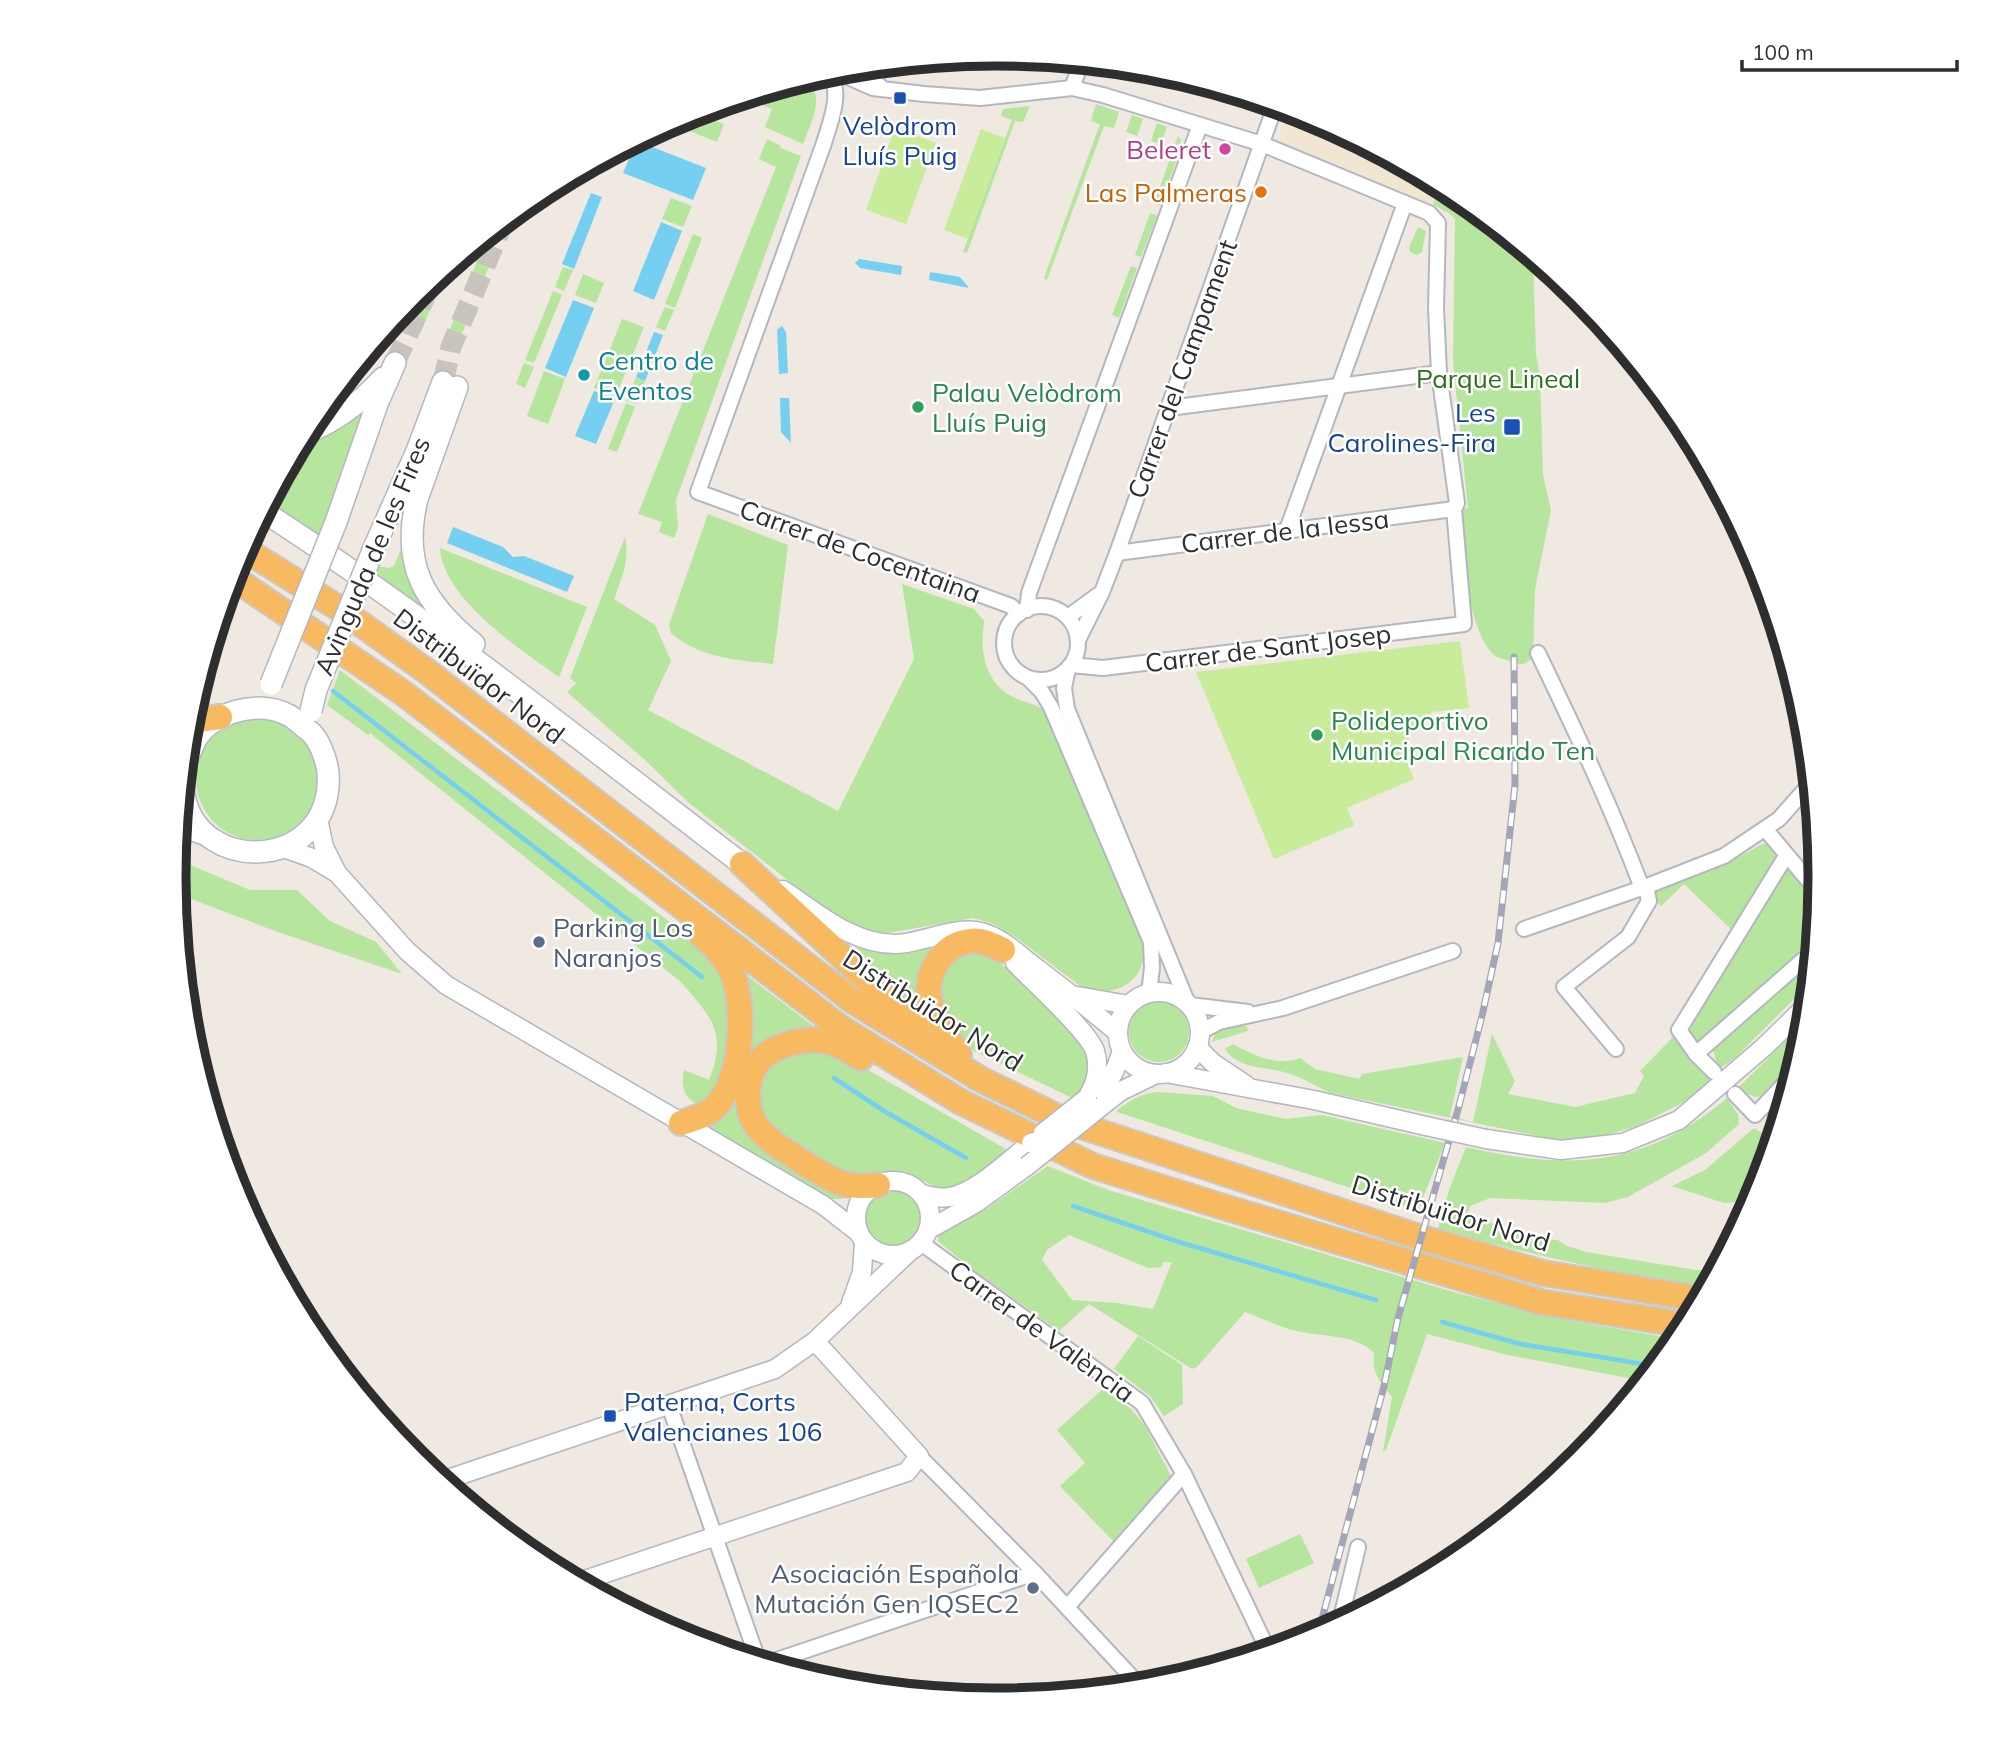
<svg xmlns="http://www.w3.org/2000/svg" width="1994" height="1754" font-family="Mulish,sans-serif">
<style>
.education{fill:#f0e6d1}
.green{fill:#b6e59e;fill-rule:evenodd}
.pitch{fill:#c9ec9a}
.water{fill:#75cff0}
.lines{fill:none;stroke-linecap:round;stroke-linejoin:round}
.stream{stroke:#75cff0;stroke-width:4.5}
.secondary-tunnel{stroke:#c8c4bd;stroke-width:21;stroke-dasharray:21 10;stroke-linecap:butt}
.minor-casing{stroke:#b4b7c1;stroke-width:18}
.tertiary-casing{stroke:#b4b7c1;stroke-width:21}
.secondary-casing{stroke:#b4b7c1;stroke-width:24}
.trunk-casing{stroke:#c9c9c9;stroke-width:28}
.minor{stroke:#fff;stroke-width:14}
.tertiary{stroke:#fff;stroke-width:18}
.secondary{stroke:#fff;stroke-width:21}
.trunk{stroke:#f8ba60;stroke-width:24}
.rail-casing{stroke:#a3a6b8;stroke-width:7}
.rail{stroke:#fff;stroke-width:4.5;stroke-dasharray:13;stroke-linecap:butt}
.tertiary-bridge-casing{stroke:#b4b7c1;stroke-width:21;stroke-linecap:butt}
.secondary-bridge-casing{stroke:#b4b7c1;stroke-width:24;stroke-linecap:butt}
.tertiary-bridge{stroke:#fff;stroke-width:18}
.secondary-bridge{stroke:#fff;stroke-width:21}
.transit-dot{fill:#1a4fb4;stroke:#fff;stroke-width:2.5}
.hotel-dot{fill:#d1479c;stroke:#fff;stroke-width:2.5}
.food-dot{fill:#e8710a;stroke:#fff;stroke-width:2.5}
.culture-dot{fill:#0f9aa8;stroke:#fff;stroke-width:2.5}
.leisure-dot{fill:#2e9e5b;stroke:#fff;stroke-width:2.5}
.service-dot{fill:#5c6f8a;stroke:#fff;stroke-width:2.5}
.labels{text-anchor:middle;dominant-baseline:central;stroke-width:5;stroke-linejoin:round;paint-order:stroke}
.transit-label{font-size:26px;fill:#164399;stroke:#fff}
.hotel-label{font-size:26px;fill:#b23c85;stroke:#fff;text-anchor:end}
.food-label{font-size:26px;fill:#c56008;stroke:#fff;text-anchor:end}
.culture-label{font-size:26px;fill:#0d838f;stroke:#fff;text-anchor:start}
.street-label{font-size:26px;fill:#2e2e2e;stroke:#fff}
.park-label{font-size:26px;fill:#2c6e1b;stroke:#fff}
.leisure-label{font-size:26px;fill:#27864d;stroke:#fff;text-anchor:start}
.service-label{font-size:26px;fill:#4e5e75;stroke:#fff;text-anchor:start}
.rim{fill:none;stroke:#2e2e2e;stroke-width:9}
</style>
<rect width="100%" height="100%" fill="#efe9e1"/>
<path class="education" d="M1289,110L1312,117L1440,185L1433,205L1278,143Z"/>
<g class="green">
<path d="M808,79C825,100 811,122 803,144L765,127L772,109L744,98Z"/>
<path d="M1096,104L1119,112L1114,128L1104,126L1047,280L1044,278L1100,124L1091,121Z"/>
<path d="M1030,106L1023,122L1015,121L967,253L963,252L1012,120L1001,116L1003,109Z"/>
<path d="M696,113L724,124L717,142L670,123Z"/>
<path d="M1132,115L1143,119L1137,136L1126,132Z"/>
<path d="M1157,123L1167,127L1161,144L1151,141Z"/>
<path d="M1178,136L1181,140V148L1160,206L1154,204Z"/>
<path d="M767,139L781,146L780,148L801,156L676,500L678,528L674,538L659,532L662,522L638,514L776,167L759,159Z"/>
<path d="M1440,185L1454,193L1533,258L1536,355L1540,375L1543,475L1551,510L1535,589L1533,657C1525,666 1519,665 1509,661C1505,659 1498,658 1494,655C1468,631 1463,551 1458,516L1464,509L1468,508L1453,362L1455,219L1449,213L1433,205Z"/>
<path d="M671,198L692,206L683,227L662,219Z"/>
<path d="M1150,213L1157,216L1141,257L1135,255Z"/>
<path d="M1418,227L1426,231L1422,252L1417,255L1410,252L1409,248Z"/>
<path d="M693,234L702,238L675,308L665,304Z"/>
<path d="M484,244L496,249L480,289L468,284Z"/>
<path d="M1131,266L1137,268L1119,318L1112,315Z"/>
<path d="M563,267L573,270L564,291L555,287Z"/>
<path d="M583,274L604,283L596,303L575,295Z"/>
<path d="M553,291L562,295L534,363L525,360Z"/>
<path d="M422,294L434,299L421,332L409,327Z"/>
<path d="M665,307L674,310L665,331L656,327Z"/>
<path d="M458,309L470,313L457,347L445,342Z"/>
<path d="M622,319L644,327L616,396L594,388Z"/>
<path d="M524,363L534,367L525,388L516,384Z"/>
<path d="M544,371L565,379L548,424L527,416Z"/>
<path d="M636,377L645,381L636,404L627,401Z"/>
<path d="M626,403L635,407L617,452L608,449Z"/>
<path d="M370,404L319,535L268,503L299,446L315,439Z"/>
<path d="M708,514L788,545L773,664C737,660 699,658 671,633L669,625Z"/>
<path d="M625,537C630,559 622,578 614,599L655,625L671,661L648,710L838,811L914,659L902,584L974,609L984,621C980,652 984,683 1015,698C1026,703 1035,703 1045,711L1143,946C1148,981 1115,998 1084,989L1017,938L994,924L973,918L882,934L866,931L849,923L798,888L689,803L645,760L567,692L576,683L570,678Z"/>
<path d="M402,547C403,579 417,599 438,621L375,574L378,566L388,568L394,566Z"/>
<path d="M440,548L587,607L559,677C520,649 443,599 440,548Z"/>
<path d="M340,670L688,936L716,962L731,1004L723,1081L703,1105C685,1103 680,1086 684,1070L709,1080C728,1032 711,1017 681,982L370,733L368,735L327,705Z"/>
<circle cx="257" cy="779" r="61"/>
<path d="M1764,843L1770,846L1777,860L1734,932L1684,884L1661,906L1653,898V894L1659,890L1721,867Z"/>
<path d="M176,859L250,890H297L330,921L376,942L402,974L272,930L176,893Z"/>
<path d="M1787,865L1818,899L1813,945L1709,1038L1703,1042H1693L1686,1035L1688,1020Z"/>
<path d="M942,942L927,1021L846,946L895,953Z"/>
<path d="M965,953C975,953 982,953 991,957C1010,967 1083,1037 1089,1056C1094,1072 1087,1082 1079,1096L1072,1098L972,1050L956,1037L938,1002L944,969L954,959Z"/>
<path d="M1812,959L1809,984L1736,1057L1718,1070L1698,1092L1684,1102L1637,1126L1610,1134L1580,1139H1552L1331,1093C1318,1088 1309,1081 1296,1076C1275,1066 1238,1071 1225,1049L1233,1044C1253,1055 1277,1067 1300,1058L1315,1069L1359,1079L1362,1074L1463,1057L1450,1116L1473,1122L1492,1034L1515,1081L1508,1094L1575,1107L1635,1093L1644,1076L1640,1071L1673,1037L1710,1078L1718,1069L1713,1049Z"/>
<path d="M737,968L816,1028L800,1031L739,1102L844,1193L843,1199H827L704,1126L722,1109Z"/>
<circle cx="1159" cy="1032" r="30"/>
<path d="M1806,1020L1799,1054L1771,1086L1761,1096L1755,1097L1736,1090Z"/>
<path d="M1231,1026H1247L1248,1031L1212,1042L1217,1029Z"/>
<path d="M809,1052L832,1053L856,1063L1011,1152L960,1187L944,1191L904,1171L876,1172L858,1180L775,1136L762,1116L759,1090L763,1075L771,1066L787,1056Z"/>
<path d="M1157,1092L1213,1096L1236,1108L1286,1119L1322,1115L1445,1143L1418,1210L1117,1112V1110C1130,1100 1141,1094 1157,1092Z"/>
<path d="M1727,1098L1738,1114L1739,1124L1706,1153L1628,1197L1605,1203L1490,1198L1470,1206L1467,1216L1516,1230L1536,1240H1558L1565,1245L1586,1252L1696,1270H1715L1706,1287C1615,1273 1526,1255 1438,1228L1449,1190L1466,1147C1567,1171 1645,1168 1727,1098Z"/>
<path d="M1754,1128L1773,1140L1752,1201L1724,1203L1672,1186L1705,1170Z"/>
<path d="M1048,1166L1108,1190L1457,1293L1555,1318L1677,1339L1643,1381L1508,1355L1427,1334L1386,1450L1383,1452L1392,1397C1381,1383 1371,1373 1374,1353C1357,1334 1321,1337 1297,1331C1279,1327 1262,1318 1245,1312L1197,1367L1192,1369L1089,1304L1059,1331L968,1266L938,1241L939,1230L979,1214ZM1069,1235L1148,1268L1162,1267L1163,1262H1172L1153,1309L1117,1303L1072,1300L1042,1260L1047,1250Z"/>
<circle cx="893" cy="1218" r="28"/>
<path d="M1138,1336L1182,1365L1183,1404L1164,1416L1150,1396L1114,1369Z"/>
<path d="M1103,1389L1131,1409L1145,1426L1171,1476L1113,1541L1060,1486L1085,1463L1057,1430Z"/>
<path d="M1300,1534L1314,1563L1259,1588L1246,1559Z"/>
</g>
<g class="pitch">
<path d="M895,128L936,143L906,224L866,210Z"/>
<path d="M981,129L1005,138L968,239L944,230Z"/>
<path d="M1460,641L1469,708L1432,712L1427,719L1421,718L1402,751L1414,779L1347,808L1354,825L1274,859L1196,672Z"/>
</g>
<g class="water">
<path d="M637,141L706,168L693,200L623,173Z"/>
<path d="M591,193L602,197L574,269L562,264Z"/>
<path d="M661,222L682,231L654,300L633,291Z"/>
<path d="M859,259L902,266L901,275L860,268L855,263Z"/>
<path d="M930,272L960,277L969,288L929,280Z"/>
<path d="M573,300L594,308L566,377L545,368Z"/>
<path d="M782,326L786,332L788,373L779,374L777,330Z"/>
<path d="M654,332L663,335L645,381L636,377Z"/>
<path d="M594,391L615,399L596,444L575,436Z"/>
<path d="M780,398H789L791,443L781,432Z"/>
<path d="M453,527L503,547L513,557L524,556L574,576L567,592L447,543Z"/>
</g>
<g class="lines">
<g class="stream">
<path d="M333,691L702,977"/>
<path d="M834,1078L884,1111L966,1158"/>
<path d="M1073,1206L1179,1242L1376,1300"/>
<path d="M1442,1322L1520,1344L1655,1366"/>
</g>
<g class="secondary-tunnel">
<path d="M395,363L432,281"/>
<path d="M443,382L451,347L503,223"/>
</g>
<defs>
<g id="minor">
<path d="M857,68L880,86"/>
<path d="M835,71L873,88L924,94L980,98L1072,88L1103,95L1262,144L1429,213L1438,223L1436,308L1439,373L1457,503L1454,509L1464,624L1103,668L1071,665"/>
<path d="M830,72C842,96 831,119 824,143L698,492L1011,606L1019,614"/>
<path d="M1072,88L1081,63"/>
<path d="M1169,408L1439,373"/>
<path d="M1287,530L1405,203"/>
<path d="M1117,553L1454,509"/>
<circle cx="1041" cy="643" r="37"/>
<path d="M1027,610L1029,593L1200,125"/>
<path d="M1068,617L1098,595"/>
<path d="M1078,640L1102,592L1117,553L1275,106"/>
<path d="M1538,653C1575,730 1612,808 1642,888"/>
<path d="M1068,668L1064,688L1067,709L1188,1004"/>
<path d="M1028,678L1042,692L1051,707L1151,942L1152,968L1149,993"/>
<path d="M1766,830L1818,892"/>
<path d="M1524,929L1642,888L1724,856L1779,819L1811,783"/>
<path d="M1190,1005L1248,1012"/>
<path d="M1200,1032L1219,1022L1283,1008L1453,951"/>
<path d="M1616,1049L1564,987L1628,937L1649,901L1646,886"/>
<path d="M1696,1054L1812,952"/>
<path d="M1714,1072L1696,1054L1679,1030L1786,856"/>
<path d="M1735,1094L1755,1115L1792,1076"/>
<path d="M921,1243L1142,1403L1184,1474L1268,1650"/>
<path d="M669,1405L758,1660"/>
<path d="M919,1456L1035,1573L1140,1686"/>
<path d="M1068,1606L1184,1474"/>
<path d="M1340,1622L1358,1547"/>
<path d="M768,1663L1035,1573"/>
<path d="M1099,1690L1133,1678"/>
</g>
<g id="tertiary">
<path d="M318,819L324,847L337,873L407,951L446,985L823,1205L859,1233"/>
<path d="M179,827L209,837"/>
<path d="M284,848L312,858L337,873"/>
<path d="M783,890C818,913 853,945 897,944C922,943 957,925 981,932C1000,937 1015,951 1030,963C1060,986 1089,1008 1118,1033"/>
<path d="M1015,963C1033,981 1088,1031 1095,1051C1100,1068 1096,1084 1087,1098"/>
<circle cx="1159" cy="1033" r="41"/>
<path d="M1077,996L1129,1005"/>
<path d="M1197,1047L1213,1063L1246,1085"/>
<path d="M1166,1073L1314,1100L1426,1126"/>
<path d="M1094,1101C1108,1086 1116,1071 1122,1051"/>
<path d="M1103,1105L1121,1091L1156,1074"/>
<path d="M1486,1139L1561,1150L1623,1143L1679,1120L1764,1047L1807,1005"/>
<circle cx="893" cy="1218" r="37"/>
<path d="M922,1194C931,1196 939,1199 949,1197C975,1194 1010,1159 1031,1143"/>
<path d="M928,1230L976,1203L1027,1166"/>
<path d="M851,1303L862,1272L864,1242"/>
<path d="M442,1481L775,1369L815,1341L909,1252"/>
<path d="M579,1582L907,1472L919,1456L815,1341"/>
</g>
<g id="secondary">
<path d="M457,387L417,499C401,565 424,603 474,644"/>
<path d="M306,433C337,421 361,402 383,378"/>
<path d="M264,512C430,619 585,744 742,864"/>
<path d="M336,522L377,404L395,363"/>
<path d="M374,548L417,451L443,382"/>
<path d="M184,773C184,780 183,788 184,795C199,878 335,870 328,772C326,758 319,738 308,730C301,725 294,717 286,714C258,700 213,712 196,739C192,747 189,756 185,763"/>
</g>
<g id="trunk">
<path d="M244,549L340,609L425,670L853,1001L980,1079L1066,1121L1419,1237L1543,1273L1700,1299"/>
<path d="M232,577L403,693L841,1028L961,1102L1093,1166L1227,1208L1541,1302L1686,1325"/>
<path d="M190,721L220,717"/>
<path d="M742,864L918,1027"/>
<path d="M959,1055C948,1037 932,1018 929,996C926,971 944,943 971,941C982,939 993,945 1003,950"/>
<path d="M861,1058C847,1050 834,1041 817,1040C799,1039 775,1046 762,1058C745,1074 743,1109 758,1128C770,1143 788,1152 804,1163C834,1181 843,1189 878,1185"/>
<path d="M681,1123C693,1119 706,1116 715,1107C742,1079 745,1014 734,978C729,962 715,946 702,936"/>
</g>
</defs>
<use href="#minor" class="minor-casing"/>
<use href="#tertiary" class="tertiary-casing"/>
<use href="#secondary" class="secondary-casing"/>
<use href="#trunk" class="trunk-casing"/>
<use href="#minor" class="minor"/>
<use href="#tertiary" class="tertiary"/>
<use href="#secondary" class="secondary"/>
<use href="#trunk" class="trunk"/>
<defs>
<path id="rail" d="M1318,1634L1384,1386L1398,1318L1459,1106L1482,1016L1498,943L1515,785L1514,657"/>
</defs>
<use href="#rail" class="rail-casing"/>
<use href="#rail" class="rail"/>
<defs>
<g id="tertiary-bridge">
<path d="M1426,1126L1486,1139"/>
<path d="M1043,1133L1087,1098"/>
<path d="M1031,1143L1048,1138L1058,1130"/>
<path d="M1027,1166L1103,1105"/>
</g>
<g id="secondary-bridge">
<path d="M271,684L336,522"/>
<path d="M311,711L316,690L374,548"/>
</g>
</defs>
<use href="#tertiary-bridge" class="tertiary-bridge-casing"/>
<use href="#secondary-bridge" class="secondary-bridge-casing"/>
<use href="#tertiary-bridge" class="tertiary-bridge"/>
<use href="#secondary-bridge" class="secondary-bridge"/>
</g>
<g class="transit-dot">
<rect x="893" y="91" width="14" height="14" rx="3.5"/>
<rect x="1503" y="418" width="18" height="18" rx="3.5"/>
<rect x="603" y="1409" width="14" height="14" rx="3.5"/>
</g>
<circle class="hotel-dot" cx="1225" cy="149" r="7"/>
<circle class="food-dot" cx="1261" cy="192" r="7"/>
<circle class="culture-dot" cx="584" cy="375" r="7"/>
<g class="leisure-dot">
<circle cx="918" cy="407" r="7"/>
<circle cx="1317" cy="735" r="7"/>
</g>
<g class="service-dot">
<circle cx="539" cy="942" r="7"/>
<circle cx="1033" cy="1588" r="7"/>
</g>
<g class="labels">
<g class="transit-label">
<text x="900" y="125">Velòdrom<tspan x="900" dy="30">Lluís Puig</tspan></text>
<text x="1496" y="412" text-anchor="end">Les<tspan x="1496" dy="30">Carolines-Fira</tspan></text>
<text x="624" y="1401" text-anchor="start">Paterna, Corts<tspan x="624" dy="30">Valencianes 106</tspan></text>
</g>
<g class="hotel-label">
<text x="1211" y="149">Beleret</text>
</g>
<g class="food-label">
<text x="1247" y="192">Las Palmeras</text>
</g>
<g class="culture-label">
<text x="598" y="360">Centro de<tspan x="598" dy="30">Eventos</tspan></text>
</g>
<g class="street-label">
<text transform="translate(1182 369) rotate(-70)">Carrer del Campament</text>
<text transform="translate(1285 531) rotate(-7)">Carrer de la Iessa</text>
<text transform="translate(860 551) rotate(20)">Carrer de Cocentaina</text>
<text transform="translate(372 556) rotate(-67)">Avinguda de les Fires</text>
<text transform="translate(1268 648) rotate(-7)">Carrer de Sant Josep</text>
<text transform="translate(479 676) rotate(37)">Distribuïdor Nord</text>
<text transform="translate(933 1010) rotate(32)">Distribuïdor Nord</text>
<text transform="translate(1451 1213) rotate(17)">Distribuïdor Nord</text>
<text transform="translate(1042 1331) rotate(36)">Carrer de València</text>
</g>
<g class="park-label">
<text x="1498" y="378">Parque Lineal</text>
</g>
<g class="leisure-label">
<text x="932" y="392">Palau Velòdrom<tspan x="932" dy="30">Lluís Puig</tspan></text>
<text x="1331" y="720">Polideportivo<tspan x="1331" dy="30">Municipal Ricardo Ten</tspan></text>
</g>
<g class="service-label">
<text x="553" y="927">Parking Los<tspan x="553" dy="30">Naranjos</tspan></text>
<text x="1019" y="1573" text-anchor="end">Asociación Española<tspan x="1019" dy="30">Mutación Gen IQSEC2</tspan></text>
</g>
</g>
<path d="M0 0H1994V1754H0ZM996 66H998A810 810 0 0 1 1808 876V878A810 810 0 0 1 998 1688H996A810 810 0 0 1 186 878V876A810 810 0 0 1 996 66Z" fill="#fff" fill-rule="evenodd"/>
<path class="rim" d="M996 66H998A810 810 0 0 1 1808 876V878A810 810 0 0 1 998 1688H996A810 810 0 0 1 186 878V876A810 810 0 0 1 996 66Z"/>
<path d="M1742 60v10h215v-10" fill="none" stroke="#2e2e2e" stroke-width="3.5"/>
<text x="1752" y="60" font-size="21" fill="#2e2e2e" stroke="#ffffff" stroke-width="5" paint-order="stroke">100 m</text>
</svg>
